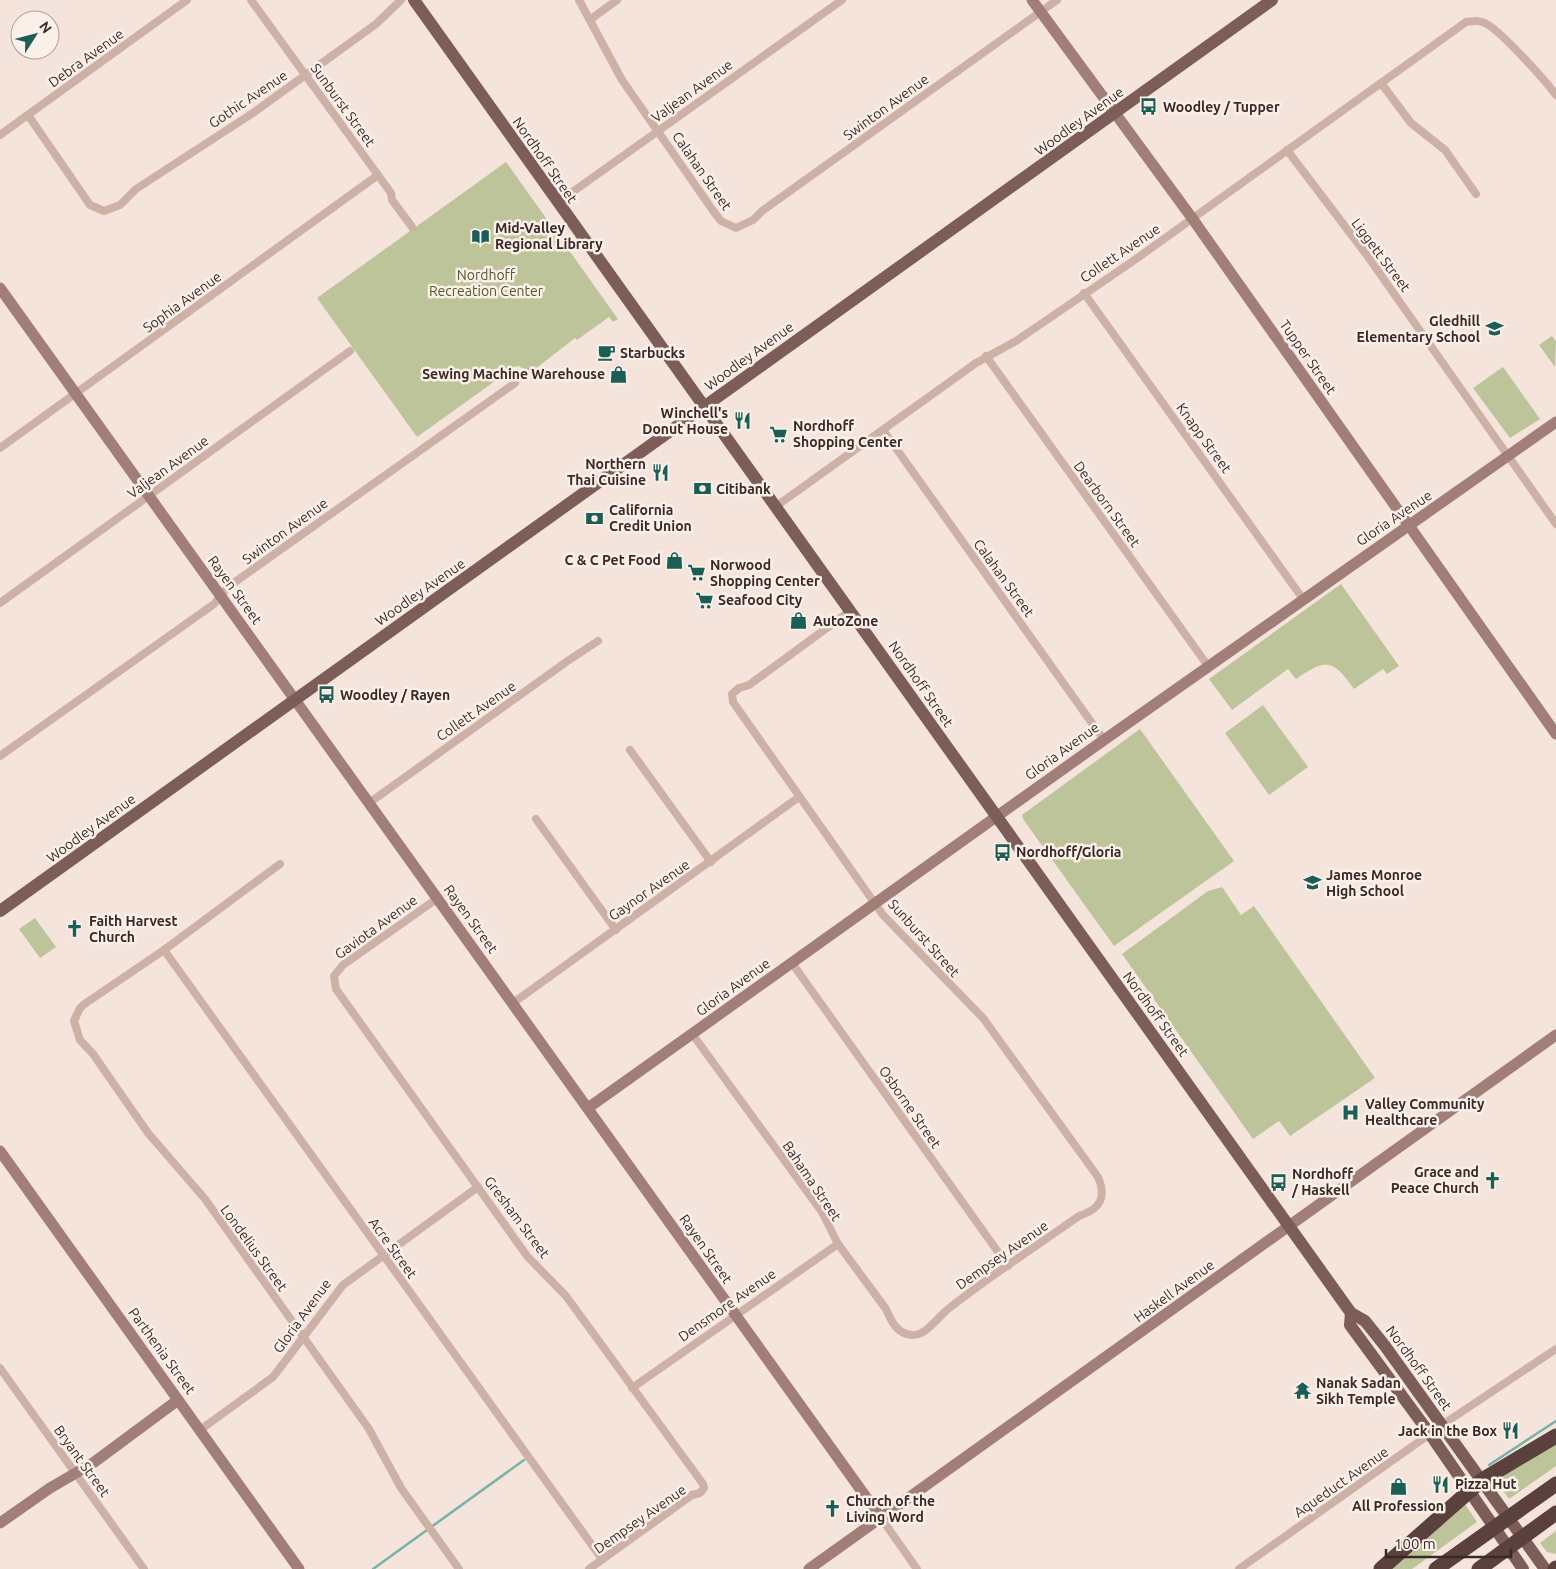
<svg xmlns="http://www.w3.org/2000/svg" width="1556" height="1569" font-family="Ubuntu,sans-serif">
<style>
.green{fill:#bec49a}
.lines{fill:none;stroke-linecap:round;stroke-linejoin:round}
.stream{stroke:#78b3aa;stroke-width:2.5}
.street{stroke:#cdb1a6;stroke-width:8}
.secondary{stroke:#a17e77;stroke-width:11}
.primary{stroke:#7c5d58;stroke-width:12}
.highway{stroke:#5b413e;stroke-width:15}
.labels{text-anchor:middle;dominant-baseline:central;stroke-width:5;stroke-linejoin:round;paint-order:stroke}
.street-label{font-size:14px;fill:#392a28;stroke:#fbefe9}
.poi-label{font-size:14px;font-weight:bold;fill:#392a28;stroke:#fbefe9;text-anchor:start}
.park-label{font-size:14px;fill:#515929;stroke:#fbefe9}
</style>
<rect width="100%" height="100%" fill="#f4e4dc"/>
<g class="green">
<path d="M506,162L618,319L613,322L609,317L577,340L575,338L530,373L519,366L506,368L491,384L417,437L317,298Z"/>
<path d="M1552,336L1556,341L1555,367L1539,345Z"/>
<path d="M1503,367L1540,419L1510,438L1473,388Z"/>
<path d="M1341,584L1399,666L1387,674L1383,669L1354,689C1333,659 1326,658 1296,679L1288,669L1232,710L1209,679Z"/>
<path d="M1263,705L1308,767L1269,795L1225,733Z"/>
<path d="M1140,729L1234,861L1114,946L1023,819L1022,815Z"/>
<path d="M1222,887L1241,915L1254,906L1375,1078L1290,1136L1279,1121L1253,1139L1122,954L1208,891Z"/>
<path d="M35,918L56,947L40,958L19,929Z"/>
<path d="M1556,1443V1466L1509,1499L1497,1482V1476Z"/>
<path d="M1465,1504L1477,1522L1412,1569H1390Z"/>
<path d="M1556,1531V1554L1547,1552L1540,1543Z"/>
</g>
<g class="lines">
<g class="stream">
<path d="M1489,1465L1556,1421"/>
<path d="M373,1569L524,1460"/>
</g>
<g class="street">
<path d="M251,0L391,193L392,200L412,227"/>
<path d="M579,0L622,80L714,212L721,221L736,228L753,220L762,211L1057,0"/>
<path d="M591,19L617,0"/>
<path d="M1381,83L1411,123L1445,150L1476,194"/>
<path d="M28,115L90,205L104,211L120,205L136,189L253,113L376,24L401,0"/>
<path d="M0,135L187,0"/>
<path d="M1287,150L1366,254L1556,524"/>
<path d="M557,203L842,0"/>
<path d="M1084,293L1303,599"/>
<path d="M986,356L1208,666"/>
<path d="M883,430L1104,740"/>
<path d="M0,448L378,175"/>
<path d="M775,507L976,363L1016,341L1136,259L1466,22C1473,21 1478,20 1485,23C1500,30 1545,80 1556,95"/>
<path d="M0,603L350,351"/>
<path d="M630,750L711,862"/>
<path d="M0,756L214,604L228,587L515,383"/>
<path d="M369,803L569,660L598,641"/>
<path d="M536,819L616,930"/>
<path d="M280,864L164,950L86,1003L80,1008L74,1021L80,1040L93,1054L148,1133L205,1199L369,1429L401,1488L459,1569"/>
<path d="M438,898L343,965L334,976L336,989L527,1256L566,1296L703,1484L704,1488L700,1493L692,1495L589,1569"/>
<path d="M164,950L602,1559"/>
<path d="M792,963L1008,1266"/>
<path d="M513,1003L799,797"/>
<path d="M693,1035L822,1212L838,1244L886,1309C891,1321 897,1334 912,1335C926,1336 938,1317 948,1309C990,1276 1035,1247 1079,1216C1100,1209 1107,1198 1098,1177L983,1018L883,915L733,702L732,694L739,688L749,685L850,611"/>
<path d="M0,1368L144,1569"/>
<path d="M632,1388L838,1244"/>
<path d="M200,1430L273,1377L343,1285L478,1187"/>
<path d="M881,1518L917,1569"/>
<path d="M1239,1569L1451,1419L1556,1349"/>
</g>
<g class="secondary">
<path d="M1032,0L1192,218L1556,734"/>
<path d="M0,288L881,1518"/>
<path d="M588,1108L1104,740L1556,422"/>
<path d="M0,1151L299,1569"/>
<path d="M0,1523L50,1488L93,1463L178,1400"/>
<path d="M809,1569L1556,1035"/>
</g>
<g class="primary">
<path d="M414,0L1351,1313L1365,1321L1385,1346L1545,1569"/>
<path d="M0,911L1272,0"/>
<path d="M1351,1313L1350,1325L1430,1434L1523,1569"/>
</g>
<g class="highway">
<path d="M1381,1569L1482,1480L1556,1436"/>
<path d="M1436,1569L1556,1484"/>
<path d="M1479,1569L1556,1513"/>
<path d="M1555,1569L1556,1568"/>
</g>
</g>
<defs>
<symbol id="bus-bare" viewBox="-9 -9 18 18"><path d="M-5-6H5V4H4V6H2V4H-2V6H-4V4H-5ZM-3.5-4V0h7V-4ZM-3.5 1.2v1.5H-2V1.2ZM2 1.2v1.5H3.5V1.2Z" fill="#1a5e55" stroke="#fbefe9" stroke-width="2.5" paint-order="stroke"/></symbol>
<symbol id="library-bare" viewBox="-9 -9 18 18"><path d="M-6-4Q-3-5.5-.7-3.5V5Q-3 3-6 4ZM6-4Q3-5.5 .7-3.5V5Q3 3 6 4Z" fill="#1a5e55" stroke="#fbefe9" stroke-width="2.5" paint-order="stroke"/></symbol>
<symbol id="school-bare" viewBox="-9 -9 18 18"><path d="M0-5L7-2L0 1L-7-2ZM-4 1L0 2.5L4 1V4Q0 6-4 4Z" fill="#1a5e55" stroke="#fbefe9" stroke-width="2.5" paint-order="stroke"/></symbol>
<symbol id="cafe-bare" viewBox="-9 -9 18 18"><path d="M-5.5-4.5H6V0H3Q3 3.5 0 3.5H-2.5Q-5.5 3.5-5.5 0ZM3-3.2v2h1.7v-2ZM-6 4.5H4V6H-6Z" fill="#1a5e55" stroke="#fbefe9" stroke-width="2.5" paint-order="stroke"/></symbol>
<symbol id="shop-bare" viewBox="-9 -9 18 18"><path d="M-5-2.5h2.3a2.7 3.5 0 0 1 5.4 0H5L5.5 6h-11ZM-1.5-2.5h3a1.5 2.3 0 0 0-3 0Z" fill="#1a5e55" stroke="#fbefe9" stroke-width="2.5" paint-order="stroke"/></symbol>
<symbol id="restaurant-bare" viewBox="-9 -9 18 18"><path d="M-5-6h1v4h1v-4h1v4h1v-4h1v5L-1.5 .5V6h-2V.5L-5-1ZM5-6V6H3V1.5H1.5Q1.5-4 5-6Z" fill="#1a5e55" stroke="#fbefe9" stroke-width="2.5" paint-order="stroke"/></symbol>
<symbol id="supermarket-bare" viewBox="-9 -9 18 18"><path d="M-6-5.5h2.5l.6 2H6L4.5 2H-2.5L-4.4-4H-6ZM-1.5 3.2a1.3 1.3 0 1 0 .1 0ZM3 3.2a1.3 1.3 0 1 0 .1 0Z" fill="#1a5e55" stroke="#fbefe9" stroke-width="2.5" paint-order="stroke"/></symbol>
<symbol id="bank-bare" viewBox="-9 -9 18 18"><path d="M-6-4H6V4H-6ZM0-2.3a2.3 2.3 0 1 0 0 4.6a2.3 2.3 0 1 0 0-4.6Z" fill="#1a5e55" stroke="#fbefe9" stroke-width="2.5" paint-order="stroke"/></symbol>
<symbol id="church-bare" viewBox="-9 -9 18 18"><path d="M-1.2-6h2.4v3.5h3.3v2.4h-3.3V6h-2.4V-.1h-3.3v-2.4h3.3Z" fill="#1a5e55" stroke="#fbefe9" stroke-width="2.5" paint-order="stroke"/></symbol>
<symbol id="hospital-bare" viewBox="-9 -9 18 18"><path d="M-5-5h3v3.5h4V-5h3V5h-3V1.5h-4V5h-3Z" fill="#1a5e55" stroke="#fbefe9" stroke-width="2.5" paint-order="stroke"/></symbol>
<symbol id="temple-bare" viewBox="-9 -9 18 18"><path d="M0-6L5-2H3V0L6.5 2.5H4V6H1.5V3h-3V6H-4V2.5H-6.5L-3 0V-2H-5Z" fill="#1a5e55" stroke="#fbefe9" stroke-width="2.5" paint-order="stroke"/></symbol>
</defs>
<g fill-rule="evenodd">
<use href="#bus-bare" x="1136" y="94" width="25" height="25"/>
<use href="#library-bare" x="468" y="224" width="25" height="25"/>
<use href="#school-bare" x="1482" y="316" width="25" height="25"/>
<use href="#cafe-bare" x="594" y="340" width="25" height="25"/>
<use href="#shop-bare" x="606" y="362" width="25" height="25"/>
<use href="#restaurant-bare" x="730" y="408" width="25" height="25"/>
<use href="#supermarket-bare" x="766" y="422" width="25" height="25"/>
<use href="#restaurant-bare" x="648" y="460" width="25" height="25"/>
<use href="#bank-bare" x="690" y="476" width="25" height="25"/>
<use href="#bank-bare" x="582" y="506" width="25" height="25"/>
<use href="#shop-bare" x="662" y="548" width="25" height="25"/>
<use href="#supermarket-bare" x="684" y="560" width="25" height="25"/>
<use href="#supermarket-bare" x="692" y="588" width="25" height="25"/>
<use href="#shop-bare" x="786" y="608" width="25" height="25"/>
<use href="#bus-bare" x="314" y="682" width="25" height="25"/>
<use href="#bus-bare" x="990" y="840" width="25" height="25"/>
<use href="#school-bare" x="1300" y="870" width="25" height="25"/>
<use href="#church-bare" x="62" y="916" width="25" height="25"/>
<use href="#hospital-bare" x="1338" y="1100" width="25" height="25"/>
<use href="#church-bare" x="1480" y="1168" width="25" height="25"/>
<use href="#bus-bare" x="1266" y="1170" width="25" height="25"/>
<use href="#temple-bare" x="1290" y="1378" width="25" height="25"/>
<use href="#restaurant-bare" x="1498" y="1418" width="25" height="25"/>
<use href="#restaurant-bare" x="1428" y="1472" width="25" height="25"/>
<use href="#shop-bare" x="1386" y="1474" width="25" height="25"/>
<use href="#church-bare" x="820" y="1496" width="25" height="25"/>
</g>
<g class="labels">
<g class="street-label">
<text transform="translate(86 58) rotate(-36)">Debra Avenue</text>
<text transform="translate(692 91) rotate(-36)">Valjean Avenue</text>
<text transform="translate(248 99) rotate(-34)">Gothic Avenue</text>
<text transform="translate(343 105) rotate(54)">Sunburst Street</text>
<text transform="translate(886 107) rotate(-36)">Swinton Avenue</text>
<text transform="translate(1079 121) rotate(-36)">Woodley Avenue</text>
<text transform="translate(545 160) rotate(55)">Nordhoff Street</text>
<text transform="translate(702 171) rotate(55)">Calahan Street</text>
<text transform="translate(1120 253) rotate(-34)">Collett Avenue</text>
<text transform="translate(1381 255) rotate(53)">Liggett Street</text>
<text transform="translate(182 302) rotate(-36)">Sophia Avenue</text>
<text transform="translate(749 356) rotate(-36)">Woodley Avenue</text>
<text transform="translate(1308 357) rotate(55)">Tupper Street</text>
<text transform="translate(1204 438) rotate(54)">Knapp Street</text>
<text transform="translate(168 467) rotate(-36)">Valjean Avenue</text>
<text transform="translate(1107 504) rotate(54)">Dearborn Street</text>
<text transform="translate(1394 518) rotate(-34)">Gloria Avenue</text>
<text transform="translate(285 531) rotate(-36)">Swinton Avenue</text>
<text transform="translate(1004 578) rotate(54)">Calahan Street</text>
<text transform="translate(235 590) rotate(54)">Rayen Street</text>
<text transform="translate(420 592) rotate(-35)">Woodley Avenue</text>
<text transform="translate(921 684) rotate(55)">Nordhoff Street</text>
<text transform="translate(476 711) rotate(-35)">Collett Avenue</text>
<text transform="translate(1062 751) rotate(-36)">Gloria Avenue</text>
<text transform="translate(91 828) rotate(-36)">Woodley Avenue</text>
<text transform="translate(649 890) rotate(-35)">Gaynor Avenue</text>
<text transform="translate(471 919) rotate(54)">Rayen Street</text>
<text transform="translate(376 927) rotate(-36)">Gaviota Avenue</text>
<text transform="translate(924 938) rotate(48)">Sunburst Street</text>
<text transform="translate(733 987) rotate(-36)">Gloria Avenue</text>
<text transform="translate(1156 1014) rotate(54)">Nordhoff Street</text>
<text transform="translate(910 1107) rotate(55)">Osborne Street</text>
<text transform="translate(812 1181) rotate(56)">Bahama Street</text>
<text transform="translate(517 1217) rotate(53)">Gresham Street</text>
<text transform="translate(254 1248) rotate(54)">Londelius Street</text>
<text transform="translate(393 1248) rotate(54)">Acre Street</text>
<text transform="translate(706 1249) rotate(55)">Rayen Street</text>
<text transform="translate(1002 1255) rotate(-35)">Dempsey Avenue</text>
<text transform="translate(1174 1291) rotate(-36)">Haskell Avenue</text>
<text transform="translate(727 1305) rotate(-35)">Densmore Avenue</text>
<text transform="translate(302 1316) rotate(-54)">Gloria Avenue</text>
<text transform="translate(162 1351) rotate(54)">Parthenia Street</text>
<text transform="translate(1419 1368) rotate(54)">Nordhoff Street</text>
<text transform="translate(82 1461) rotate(54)">Bryant Street</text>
<text transform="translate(1341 1482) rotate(-35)">Aqueduct Avenue</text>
<text transform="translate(640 1519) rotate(-35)">Dempsey Avenue</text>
</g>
<g class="poi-label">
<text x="1163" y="107">Woodley / Tupper</text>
<text x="495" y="228">Mid-Valley<tspan x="495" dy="16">Regional Library</tspan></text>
<text x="1480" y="321" text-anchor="end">Gledhill<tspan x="1480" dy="16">Elementary School</tspan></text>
<text x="620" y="353">Starbucks</text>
<text x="605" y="374" text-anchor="end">Sewing Machine Warehouse</text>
<text x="728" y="413" text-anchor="end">Winchell's<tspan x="728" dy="16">Donut House</tspan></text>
<text x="793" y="426">Nordhoff<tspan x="793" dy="16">Shopping Center</tspan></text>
<text x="646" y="464" text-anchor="end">Northern<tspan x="646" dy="16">Thai Cuisine</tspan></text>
<text x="716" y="489">Citibank</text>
<text x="609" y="510">California<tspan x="609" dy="16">Credit Union</tspan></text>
<text x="661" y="560" text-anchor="end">C &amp; C Pet Food</text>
<text x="710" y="565">Norwood<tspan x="710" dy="16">Shopping Center</tspan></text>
<text x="718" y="600">Seafood City</text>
<text x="813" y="621">AutoZone</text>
<text x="340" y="695">Woodley / Rayen</text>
<text x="1016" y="852">Nordhoff/Gloria</text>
<text x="1326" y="875">James Monroe<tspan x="1326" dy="16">High School</tspan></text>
<text x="89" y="921">Faith Harvest<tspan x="89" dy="16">Church</tspan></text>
<text x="1365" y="1104">Valley Community<tspan x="1365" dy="16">Healthcare</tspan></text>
<text x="1479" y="1172" text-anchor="end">Grace and<tspan x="1479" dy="16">Peace Church</tspan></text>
<text x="1292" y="1174">Nordhoff<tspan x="1292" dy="16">/ Haskell</tspan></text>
<text x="1316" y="1383">Nanak Sadan<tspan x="1316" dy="16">Sikh Temple</tspan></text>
<text x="1497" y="1431" text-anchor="end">Jack in the Box</text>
<text x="1455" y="1484">Pizza Hut</text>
<text x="846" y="1501">Church of the<tspan x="846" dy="16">Living Word</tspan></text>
<text x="1398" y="1506" text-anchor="middle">All Profession</text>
</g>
<g class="park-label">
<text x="486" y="275">Nordhoff<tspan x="486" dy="16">Recreation Center</tspan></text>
</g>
</g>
<g transform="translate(35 35) rotate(54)"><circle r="24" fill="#fbefe9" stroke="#ada09c"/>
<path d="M0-4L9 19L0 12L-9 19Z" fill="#1a5e55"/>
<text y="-8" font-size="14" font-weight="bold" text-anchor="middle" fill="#392a28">N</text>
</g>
<path d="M1386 1549v8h125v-8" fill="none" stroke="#392a28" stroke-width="2.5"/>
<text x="1394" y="1549" font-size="15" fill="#392a28" stroke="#fbefe9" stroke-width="4" paint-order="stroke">100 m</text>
</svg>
